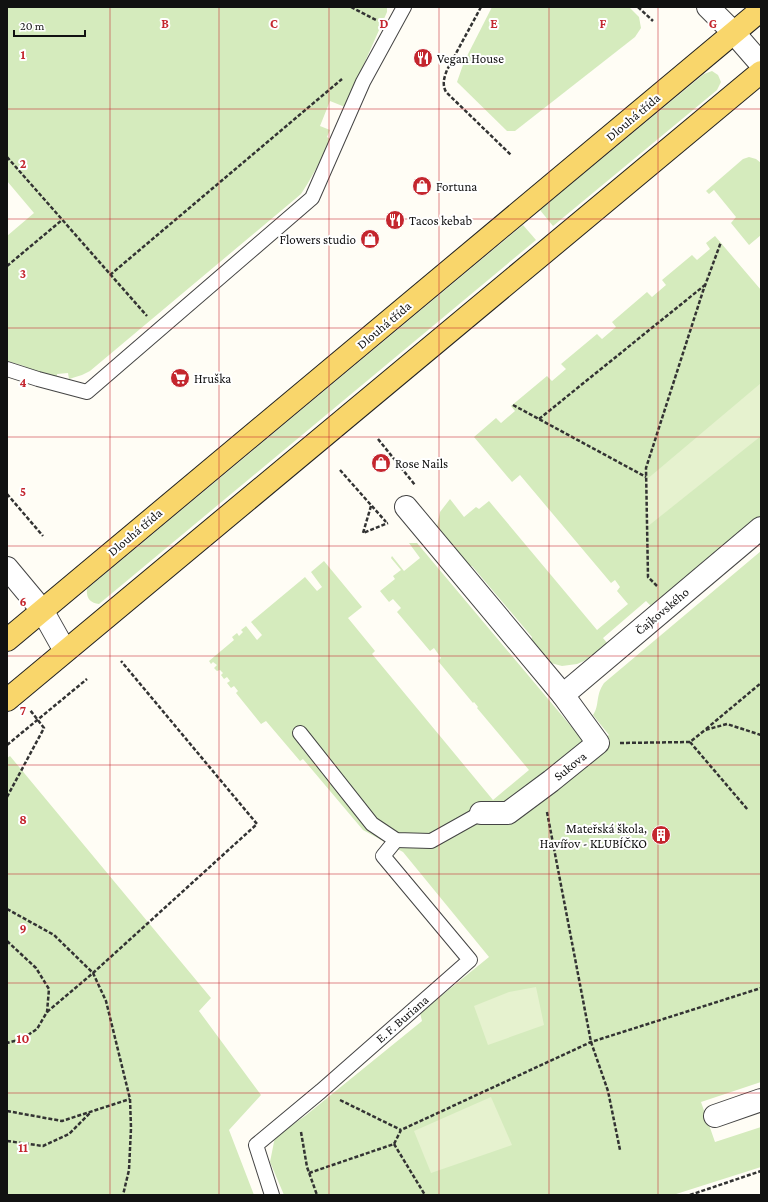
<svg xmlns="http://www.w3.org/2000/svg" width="768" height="1202" font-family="'Crimson Pro',serif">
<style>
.green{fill:#d5ebbd}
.pitch{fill:#e6f2cf}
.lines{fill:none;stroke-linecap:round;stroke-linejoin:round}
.service-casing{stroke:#444;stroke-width:16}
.minor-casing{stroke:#444;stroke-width:24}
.primary-casing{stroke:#222;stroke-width:24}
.path{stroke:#333;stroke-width:2.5;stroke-dasharray:4 2;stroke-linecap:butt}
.service{stroke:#fff;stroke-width:14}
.minor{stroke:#fff;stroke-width:22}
.primary{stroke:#f9d66b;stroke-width:22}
.grid{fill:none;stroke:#c4262e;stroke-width:1;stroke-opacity:0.55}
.labels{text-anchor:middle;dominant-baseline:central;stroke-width:4;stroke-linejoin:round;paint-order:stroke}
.poi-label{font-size:13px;fill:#111;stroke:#fff;text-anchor:start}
.street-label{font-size:13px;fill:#111;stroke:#fff}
.grid-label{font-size:13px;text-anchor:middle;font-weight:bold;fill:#c4262e;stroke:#fff;stroke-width:4;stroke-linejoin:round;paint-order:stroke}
</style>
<rect width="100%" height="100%" fill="#fffdf5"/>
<g class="green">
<path d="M7,7H387V12L345,107L330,101L320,126L330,130L327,137L330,139L336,133L308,183L301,194L90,371L82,375L69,379L68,373L57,374V379L36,373L24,366L7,361V236L34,213L7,181Z"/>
<path d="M492,7H629L639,17L641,28L635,37L515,131H507L457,82L464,62Z"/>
<path d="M712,71L718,75L721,82L717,90L553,226L540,210L704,74Z"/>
<path d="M749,157L756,159L761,163V235L749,245L731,223L736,217L714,190L709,194L706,191L743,159Z"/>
<path d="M523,225L536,240L99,604C90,603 86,598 87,589Z"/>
<path d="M715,236L761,290V516L652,607L646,601L603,638L608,644L584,661L577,664L562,666L547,662L530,642L532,637L472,566L465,565L437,527L440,512L450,499L464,517L476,507L479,509L489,501L597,630L628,604L617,591L620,587L615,580L611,583L520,475L512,482L474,437L496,418L501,423L515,411L511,406L547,376L552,381L566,369L561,364L597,334L602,339L616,327L612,322L647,292L652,297L666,285L662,280L692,255L697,260L710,249L706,243Z"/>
<path d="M409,543H417L590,749L609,735L593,715C600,705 595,696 604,683L761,551V1082L701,1102L715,1142L761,1127V1167L673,1195H284L270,1162L275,1137L305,1116L422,1021L420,1013L489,957L403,852L363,830L303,759L300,761L266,721L261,724L236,693L238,691L234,686L231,688L227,683L230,681L227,677L224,679L221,675L223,673L220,670L217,671L214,668L217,665L213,662L211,664L209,661L234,640L232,637L237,633L239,636L243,632L241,630L246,626L257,640L262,635L251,622L305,577L317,591L322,587L311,572L324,561L362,607L348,618L375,651L372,654L493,800L529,770L477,708L478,707L474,702L473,703L438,661L441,658L434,648L430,651L397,612L401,608L393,599L389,602L380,591L395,579L393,576L401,570L391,558L392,556L404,571L420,558Z"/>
<path d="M10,756L211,998L199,1011L261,1095L229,1130L254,1195H7V758Z"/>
</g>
<g class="pitch">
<path d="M761,383V436L647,527L646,480Z"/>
<path d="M536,987L544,1025L488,1045L474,1006L509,992Z"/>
<path d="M491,1097L512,1145L431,1173L414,1131Z"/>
</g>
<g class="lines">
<defs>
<g id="service">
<path d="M7,369L38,379L87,392L312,198L363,82L404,7"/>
<path d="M300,733L372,824L396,840L431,841L481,813"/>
<path d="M272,1195L256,1145L321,1091L470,960L383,856L396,840"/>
</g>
<g id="minor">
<path d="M708,7L734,33L761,64"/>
<path d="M406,507L563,695L598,743L551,781L508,813H481"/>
<path d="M7,568L42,610L65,651"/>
<path d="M563,695L761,528"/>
<path d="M715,1116L761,1100"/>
</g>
<g id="primary">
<path d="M7,640L761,10"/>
<path d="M7,700L761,72"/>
</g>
</defs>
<use href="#service" class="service-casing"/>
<use href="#minor" class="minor-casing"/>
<use href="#primary" class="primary-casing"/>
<g class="path">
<path d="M351,7L376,20"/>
<path d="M481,7L447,70C444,78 442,84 446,92L511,155"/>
<path d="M638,7L653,21"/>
<path d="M7,157L147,316"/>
<path d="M7,266L62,220"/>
<path d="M110,275L342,79"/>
<path d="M513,405L646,477"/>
<path d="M539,419L705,285"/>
<path d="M378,439L415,485"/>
<path d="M340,470L386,522"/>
<path d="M7,494L43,536"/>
<path d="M371,506L363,533L388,523"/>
<path d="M657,586L648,577L646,468L703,291L721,242"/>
<path d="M706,729L761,683"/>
<path d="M690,742L748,810"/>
<path d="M620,743L690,742L705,730L727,724L761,735"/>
<path d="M7,745L87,679"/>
<path d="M7,797L44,728L30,710"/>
<path d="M547,812L591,1042L608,1091L620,1150"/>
<path d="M7,909L54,935L93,973L106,1001L130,1099L131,1128L129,1170L123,1195"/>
<path d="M7,941L36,968L49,989L47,1012L37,1029L22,1039L7,1043"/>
<path d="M47,1012L93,973L257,824L121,661"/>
<path d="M340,1100L401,1130"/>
<path d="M7,1111L62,1121L130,1099"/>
<path d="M301,1132L307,1167L317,1195"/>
<path d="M7,1141L43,1146L69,1134L91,1112"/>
<path d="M394,1144L425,1195"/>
<path d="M309,1173L394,1144L401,1130L591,1042L761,988"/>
<path d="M690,1195L761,1171"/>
</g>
<use href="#service" class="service"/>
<use href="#minor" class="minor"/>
<use href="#primary" class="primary"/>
</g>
<path class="grid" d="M110,7V1195M219,7V1195M329,7V1195M439,7V1195M549,7V1195M658,7V1195M7,109H761M7,219H761M7,328H761M7,437H761M7,546H761M7,656H761M7,765H761M7,874H761M7,983H761M7,1093H761"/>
<defs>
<symbol id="restaurant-disc" viewBox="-11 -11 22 22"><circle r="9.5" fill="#c4262e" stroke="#fff"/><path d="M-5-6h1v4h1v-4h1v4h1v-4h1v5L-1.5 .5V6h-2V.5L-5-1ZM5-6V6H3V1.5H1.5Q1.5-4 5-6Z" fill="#fff"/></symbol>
<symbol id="shop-disc" viewBox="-11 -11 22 22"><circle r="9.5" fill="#c4262e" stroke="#fff"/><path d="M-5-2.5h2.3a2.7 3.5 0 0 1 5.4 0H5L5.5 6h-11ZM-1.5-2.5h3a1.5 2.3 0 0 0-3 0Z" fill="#fff"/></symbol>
<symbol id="supermarket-disc" viewBox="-11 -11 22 22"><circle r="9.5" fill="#c4262e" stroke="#fff"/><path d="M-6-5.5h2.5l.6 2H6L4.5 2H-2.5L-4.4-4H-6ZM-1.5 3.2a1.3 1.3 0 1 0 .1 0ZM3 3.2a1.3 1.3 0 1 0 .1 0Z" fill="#fff"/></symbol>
<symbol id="building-disc" viewBox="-11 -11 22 22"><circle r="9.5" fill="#c4262e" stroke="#fff"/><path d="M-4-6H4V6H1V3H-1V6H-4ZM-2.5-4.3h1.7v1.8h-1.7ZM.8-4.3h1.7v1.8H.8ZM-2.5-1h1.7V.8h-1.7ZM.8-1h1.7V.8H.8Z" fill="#fff"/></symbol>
</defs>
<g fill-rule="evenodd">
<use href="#restaurant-disc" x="412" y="47" width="22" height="22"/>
<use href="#shop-disc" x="411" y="175" width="22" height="22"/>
<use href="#restaurant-disc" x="384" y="209" width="22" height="22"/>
<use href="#shop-disc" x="359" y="228" width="22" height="22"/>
<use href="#supermarket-disc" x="169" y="367" width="22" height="22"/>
<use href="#shop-disc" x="370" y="452" width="22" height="22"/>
<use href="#building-disc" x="650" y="824" width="22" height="22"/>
</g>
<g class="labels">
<g class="poi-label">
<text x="437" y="58">Vegan House</text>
<text x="436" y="186">Fortuna</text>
<text x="409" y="220">Tacos kebab</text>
<text x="356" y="239" text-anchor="end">Flowers studio</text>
<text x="194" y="378">Hruška</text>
<text x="395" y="463">Rose Nails</text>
<text x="647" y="828" text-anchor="end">Mateřská škola,<tspan x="647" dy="15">Havířov - KLUBÍČKO</tspan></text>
</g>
<g class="street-label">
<text transform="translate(633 117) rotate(-40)">Dlouhá třída</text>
<text transform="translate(384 325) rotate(-40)">Dlouhá třída</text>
<text transform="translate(135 532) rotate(-40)">Dlouhá třída</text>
<text transform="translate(662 611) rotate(-40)">Čajkovského</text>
<text transform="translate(570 766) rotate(-39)">Sukova</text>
<text transform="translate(402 1019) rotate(-41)">E. F. Buriana</text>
</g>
</g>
<g class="grid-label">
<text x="165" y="28">B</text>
<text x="274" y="28">C</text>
<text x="384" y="28">D</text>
<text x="494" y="28">E</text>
<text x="603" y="28">F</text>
<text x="713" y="28">G</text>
<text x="23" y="59">1</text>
<text x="23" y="168">2</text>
<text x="23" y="278">3</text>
<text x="23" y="387">4</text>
<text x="23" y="496">5</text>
<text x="23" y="606">6</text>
<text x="23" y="715">7</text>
<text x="23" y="824">8</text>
<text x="23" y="933">9</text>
<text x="23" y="1043">10</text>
<text x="23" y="1152">11</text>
</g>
<rect width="768" height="1202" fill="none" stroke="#111111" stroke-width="16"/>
<path d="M14 30v6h71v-6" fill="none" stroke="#111111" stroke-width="2"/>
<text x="20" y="30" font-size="12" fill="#111111" stroke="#ffffff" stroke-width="3" paint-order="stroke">20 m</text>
</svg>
